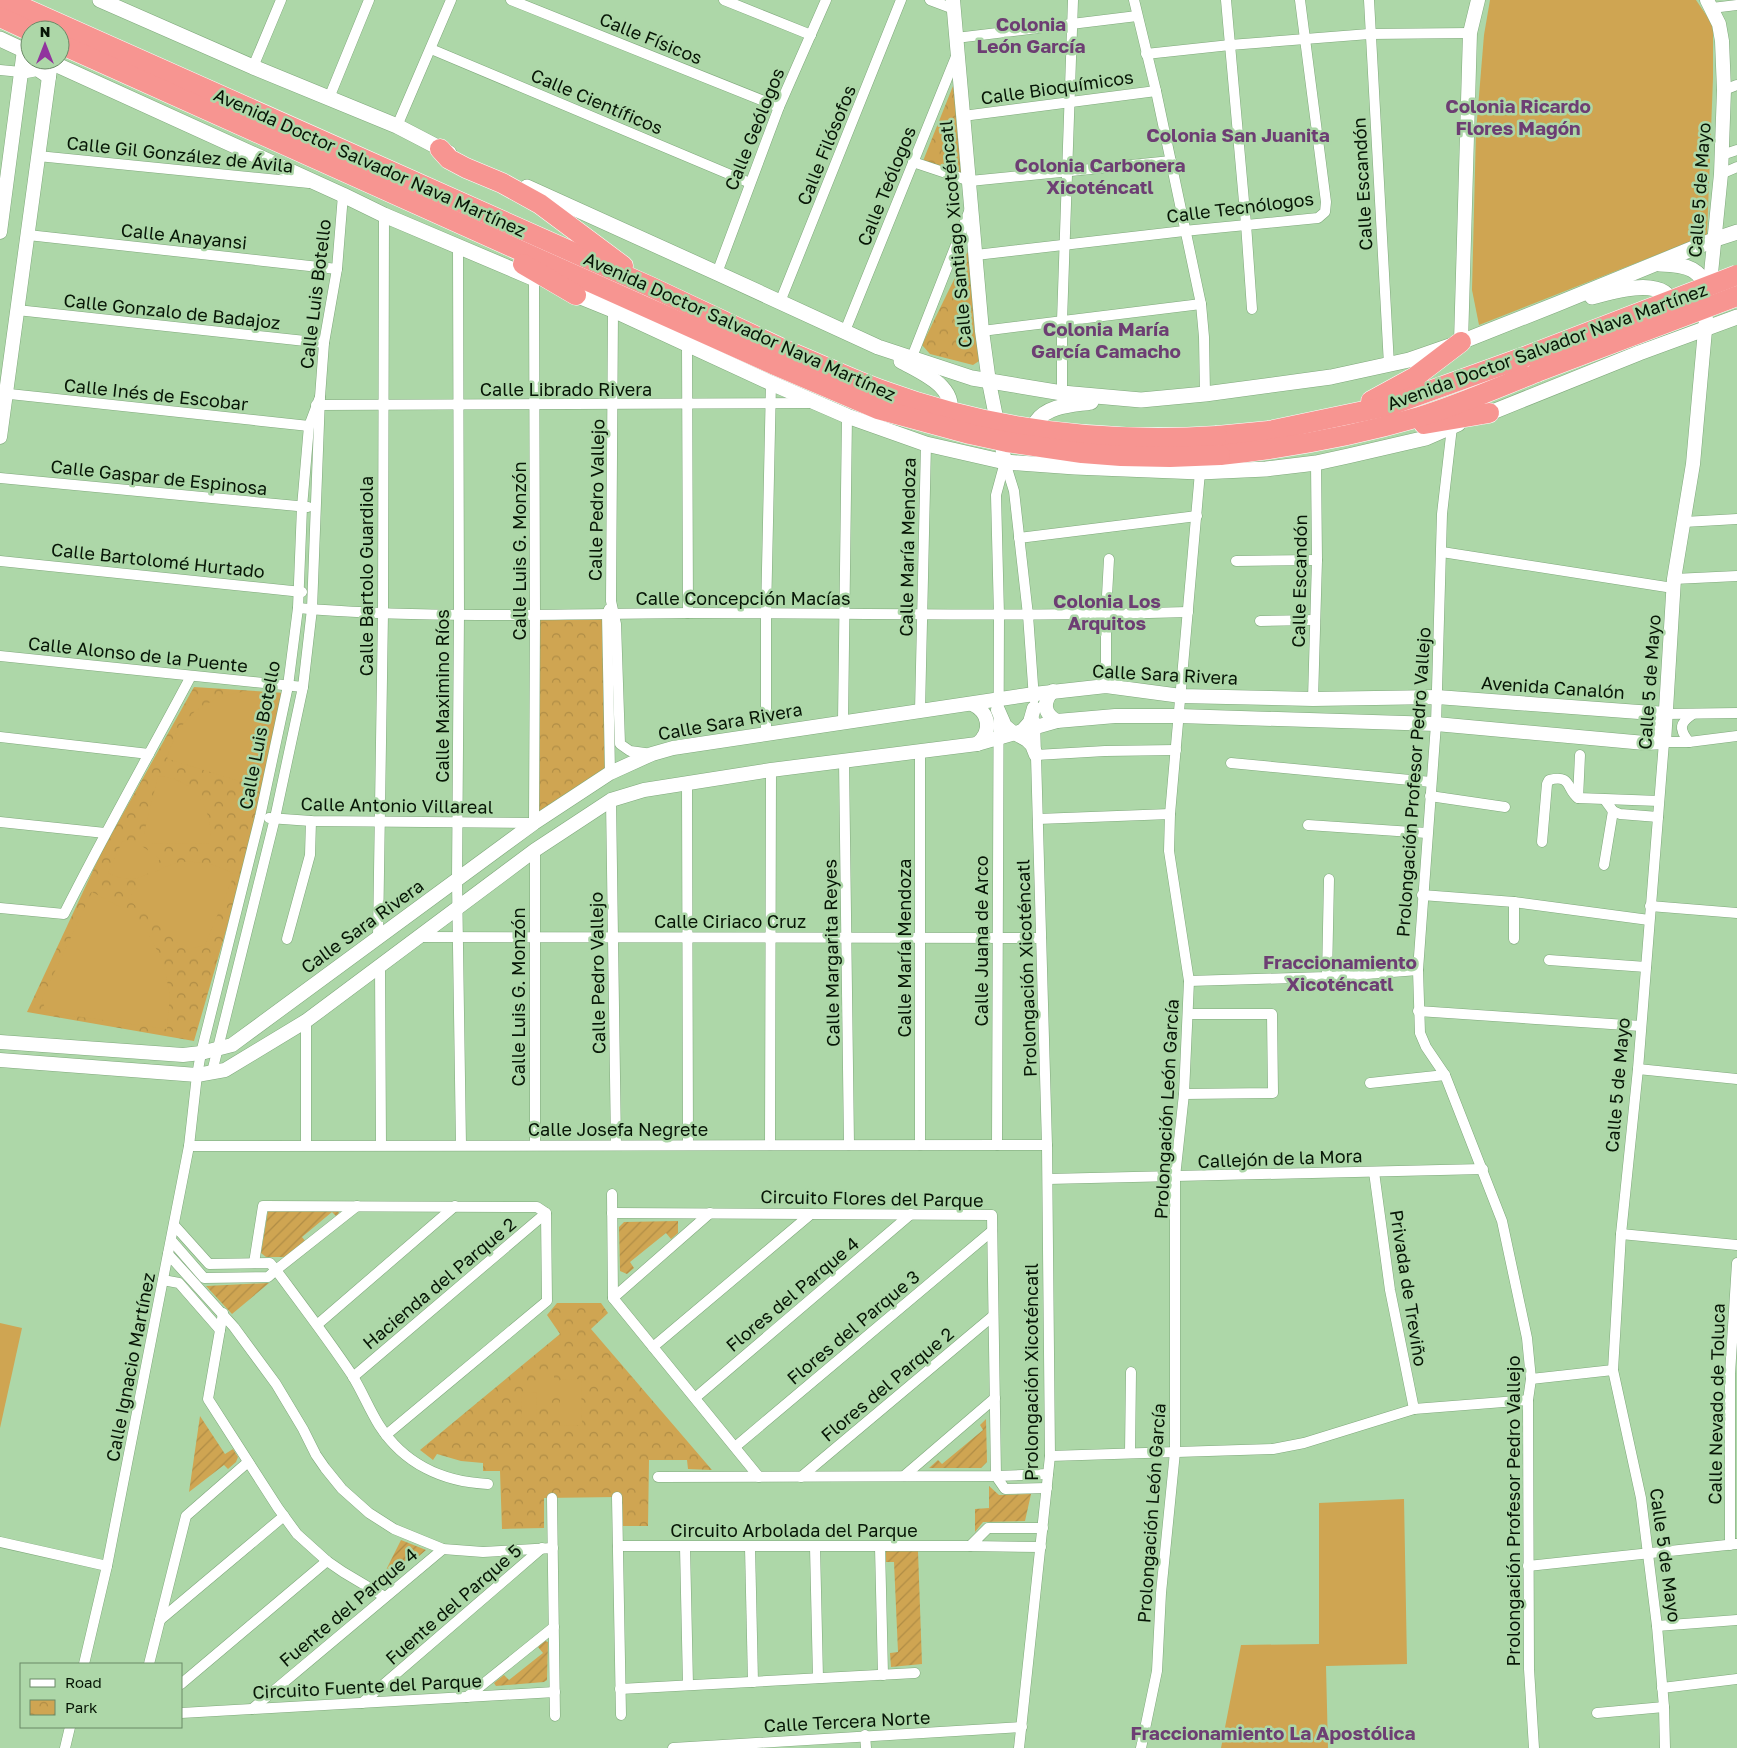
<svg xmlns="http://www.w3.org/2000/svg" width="1737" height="1748" font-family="'Golos Text',sans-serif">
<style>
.park{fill:url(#park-crowns)}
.garden{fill:url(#garden-furrows)}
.pitch{fill:#cfa552}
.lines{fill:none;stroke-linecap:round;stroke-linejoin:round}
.minor-casing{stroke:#7fa87b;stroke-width:11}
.tertiary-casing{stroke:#7fa87b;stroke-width:15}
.secondary-casing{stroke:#7fa87b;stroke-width:16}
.motorway-casing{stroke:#fff;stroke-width:21}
.minor{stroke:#fff;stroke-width:10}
.tertiary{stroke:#fff;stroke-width:14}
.secondary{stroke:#fff;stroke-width:15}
.motorway{stroke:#f79591;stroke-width:20}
.motorway-bridge-casing{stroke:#fff;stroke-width:21;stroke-linecap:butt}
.motorway-bridge{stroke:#f79591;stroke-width:20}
.labels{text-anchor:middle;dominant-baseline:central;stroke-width:5;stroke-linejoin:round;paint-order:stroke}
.street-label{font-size:18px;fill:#071606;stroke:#add7a8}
.neighbourhood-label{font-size:19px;font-weight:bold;fill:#6d3e73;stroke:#add7a8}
</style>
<defs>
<pattern id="park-crowns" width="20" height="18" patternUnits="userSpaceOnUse" patternTransform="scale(1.25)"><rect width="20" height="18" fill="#cfa552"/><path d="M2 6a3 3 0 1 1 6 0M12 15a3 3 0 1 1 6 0" fill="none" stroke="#b08d46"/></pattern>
<pattern id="garden-furrows" width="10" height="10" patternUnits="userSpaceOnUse" patternTransform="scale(1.25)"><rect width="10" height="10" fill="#cfa552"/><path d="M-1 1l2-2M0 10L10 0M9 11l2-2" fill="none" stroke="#b08d46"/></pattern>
</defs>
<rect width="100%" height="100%" fill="#add7a8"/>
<g class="park">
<path d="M955,81L963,175L923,161Z"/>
<path d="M968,252L979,361L973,365L930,354L922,345L967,253Z"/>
<path d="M607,614L608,771L537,819L536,615Z"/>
<path d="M194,687L286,693L259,817L194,1041L27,1012L102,851Z"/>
<path d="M557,1303H601L608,1313L591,1329L712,1470L688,1469L687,1460H649L648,1526H621L617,1497L544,1498V1528L502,1529L500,1471H483V1463L461,1461L437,1454L433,1460L420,1450L560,1334L547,1315Z"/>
</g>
<g class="garden">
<path d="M336,1209L339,1212L337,1217L332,1212L302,1237L306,1242L288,1257H266L261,1253L268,1211Z"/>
<path d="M678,1221V1233L671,1239L666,1233L630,1262L634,1268L627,1274L620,1271L619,1227L624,1222Z"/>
<path d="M269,1283L232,1314L206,1286Z"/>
<path d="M200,1416L225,1454L233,1449L238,1457L236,1462L228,1469L224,1465L189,1492Z"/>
<path d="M986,1419L987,1462L981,1468H929L938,1460L942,1464L983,1430L980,1425Z"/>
<path d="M989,1486L999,1495L1031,1494L1025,1521L983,1522L975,1532V1509L989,1508Z"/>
<path d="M401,1540L426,1550L419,1556L415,1552L394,1571L397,1575L387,1583L380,1582Z"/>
<path d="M886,1551H918L922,1664L891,1667L890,1653L898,1652L894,1562H886Z"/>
<path d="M545,1641L548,1642L547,1680L544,1682L496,1686L494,1683L504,1675L509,1680L543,1653L538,1647Z"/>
</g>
<g class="pitch">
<path d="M1490,0H1696L1713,25V78L1707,235L1479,325L1472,290L1476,132L1484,35Z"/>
<path d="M246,691L273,693L283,697L265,778L252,785L168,759L167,757L177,731L195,711L219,697Z"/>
<path d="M158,776C196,779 212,807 211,843L152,844L144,833Z"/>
<path d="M132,839L160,859C150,880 128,884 108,873L122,842Z"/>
<path d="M180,862C200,861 217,864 234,875L205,945L186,950L128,899C144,878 155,869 180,862Z"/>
<path d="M92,892L122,908L147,932L163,961L170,995L167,1029L46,1012L42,999Z"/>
<path d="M0,1323L22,1328L0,1428Z"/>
<rect x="538" y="1372" width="16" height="26"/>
<path d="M581,1379L582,1425L560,1426V1380Z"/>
<path d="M536,1392L537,1419H522L521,1393Z"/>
<path d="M1404,1499L1407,1664L1326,1666L1328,1748H1221L1241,1645L1319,1644V1503Z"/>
</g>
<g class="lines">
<defs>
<g id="minor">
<path d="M511,0L779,107"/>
<path d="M724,0L811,35"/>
<path d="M930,0L954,9"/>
<path d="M1134,0L1156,91L1201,304L1204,337L1205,394"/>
<path d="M1226,0L1246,224L1252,309"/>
<path d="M1369,0L1389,365"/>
<path d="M1712,8L1737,5"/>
<path d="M956,38L1137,16"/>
<path d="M431,49L750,183"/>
<path d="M1146,54L1230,45L1369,34L1470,33"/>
<path d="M253,67L281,0"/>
<path d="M0,70L21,72"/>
<path d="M1724,90L1737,85"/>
<path d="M329,98L369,0"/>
<path d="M963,116L1156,91"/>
<path d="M397,126L451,0"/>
<path d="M1722,155L1737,150"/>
<path d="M38,156L309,183"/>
<path d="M913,162L970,181L1171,161"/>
<path d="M1721,174L1737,167"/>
<path d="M28,235L337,269"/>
<path d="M458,248L459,614L457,880L461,1145"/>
<path d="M976,255L1184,231L1318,218L1325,212L1326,202L1300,0"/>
<path d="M717,273L779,107L826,0"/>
<path d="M780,302L901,0"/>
<path d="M17,310L324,343"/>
<path d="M613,310L611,601L616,624L620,744L630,751L652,754"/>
<path d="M845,331L957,54"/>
<path d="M982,331L1201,304"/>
<path d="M687,345L688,613"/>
<path d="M912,357L970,209"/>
<path d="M0,393L309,426"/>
<path d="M1062,393V321L1073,0"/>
<path d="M316,405L812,403"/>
<path d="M1452,427L1442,514L1436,724L1418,970L1420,1033L1426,1047L1445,1075L1502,1221L1527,1338L1531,1379L1528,1400L1529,1669L1534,1748"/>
<path d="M1005,462L1014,491L1028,615L1034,699"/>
<path d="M0,478L308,507"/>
<path d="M1684,522L1737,519"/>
<path d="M1019,538L1197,516"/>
<path d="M1442,552L1673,588"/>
<path d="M0,561L302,592"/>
<path d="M1236,561L1317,560"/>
<path d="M1674,579L1737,576"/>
<path d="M298,608C427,619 557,614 687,613C854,613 1021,617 1188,612"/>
<path d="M609,609L607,614L610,773"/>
<path d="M1260,621L1315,620"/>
<path d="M0,656L303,687"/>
<path d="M1106,686V614L1109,559"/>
<path d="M1313,699L1317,560L1316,463"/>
<path d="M920,711L926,444"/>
<path d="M1666,714L1737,713"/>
<path d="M843,721L847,416"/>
<path d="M766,733V615L771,383"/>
<path d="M0,737L149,754"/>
<path d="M1689,742C1678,728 1680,723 1693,714"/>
<path d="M920,751V1145"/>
<path d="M1036,755L1105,751L1176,750"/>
<path d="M844,760L849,1145"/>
<path d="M1231,763L1431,782"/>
<path d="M687,782L688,1145"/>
<path d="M1430,796L1505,807"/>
<path d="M1578,798L1580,755"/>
<path d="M611,800L616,1145"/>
<path d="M1605,800L1613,811L1620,814L1658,817"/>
<path d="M269,818L311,821L534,823L535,614L534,279"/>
<path d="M1038,819L1170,814"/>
<path d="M0,822L105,833"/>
<path d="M1308,825L1427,833"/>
<path d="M1542,842L1547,784L1549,780C1572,774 1566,789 1578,798L1659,801"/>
<path d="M1604,865L1613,811"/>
<path d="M1422,895L1514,902L1649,920"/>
<path d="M1514,902V939"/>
<path d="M1650,906L1737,913"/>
<path d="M0,908L64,914C104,834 149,755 191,676"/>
<path d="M378,937L383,613L384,215"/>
<path d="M418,937L1041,938"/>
<path d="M287,939L310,855L311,821"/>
<path d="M1549,960L1646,967"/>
<path d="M380,965L381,1145"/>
<path d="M1327,977L1329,879"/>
<path d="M1189,981L1327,977L1418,970"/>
<path d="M1418,1011L1641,1026"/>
<path d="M306,1021V1145"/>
<path d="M1638,1069L1737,1079"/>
<path d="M212,1072L275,818L303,687L312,609L320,397L324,343L337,269L343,195"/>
<path d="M1370,1083L1445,1075"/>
<path d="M1184,1094L1273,1093L1272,1014H1188"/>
<path d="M535,1145V850"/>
<path d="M770,1145L771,770"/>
<path d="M997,1145L999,615L996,495L1005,462"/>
<path d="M189,1146L1047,1145"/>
<path d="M1374,1172L1390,1290L1414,1409"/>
<path d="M1048,1179L1483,1169"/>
<path d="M612,1194L613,1298L759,1477"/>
<path d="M357,1206L276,1270C302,1305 328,1339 352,1375C362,1391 369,1409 379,1425C404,1464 443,1482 488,1484"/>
<path d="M612,1213L992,1215L996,1476L658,1477"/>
<path d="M1621,1234L1737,1245"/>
<path d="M171,1240L204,1278L268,1277L276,1270L270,1263L209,1264L174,1225"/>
<path d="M168,1254L234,1327L276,1384L303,1429L316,1455L325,1468L342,1489L369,1513L394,1529L443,1549L483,1552L553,1548"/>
<path d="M254,1263L263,1206L537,1207L546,1213L547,1301L386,1435"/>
<path d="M163,1280L179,1283L220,1330"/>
<path d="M613,1298L710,1213"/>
<path d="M223,1313L208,1399L278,1508L297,1534L327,1561L343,1572L385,1597"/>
<path d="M318,1324L455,1206"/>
<path d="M653,1347L811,1214"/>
<path d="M353,1377L546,1213"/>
<path d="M1531,1379L1613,1370"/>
<path d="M695,1398L911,1214"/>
<path d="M735,1447L992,1231"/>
<path d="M1130,1453L1131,1372"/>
<path d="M1050,1456L1273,1449L1304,1443L1414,1409L1528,1400"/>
<path d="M904,1476L995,1398"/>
<path d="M801,1477L993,1316"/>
<path d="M1047,1488L1005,1489L996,1476L1048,1474"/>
<path d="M617,1497L621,1715"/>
<path d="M552,1498L555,1716"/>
<path d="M0,1542L107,1566"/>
<path d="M1730,1545V1374L1737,1263"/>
<path d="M618,1546H970"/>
<path d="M685,1547L688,1685"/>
<path d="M750,1547L753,1682"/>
<path d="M815,1547L818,1678"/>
<path d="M880,1547L883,1675"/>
<path d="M1041,1547L970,1546L988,1528H1043"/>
<path d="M1528,1566L1736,1544"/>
<path d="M160,1620L284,1516"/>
<path d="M1657,1626L1737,1620"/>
<path d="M84,1664L107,1566L189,1146L197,1075L201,1053L260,817L288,686L298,608L302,507L309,426L320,397"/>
<path d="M149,1664L186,1516L248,1462"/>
<path d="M181,1684L327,1561"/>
<path d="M1662,1688L1737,1679"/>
<path d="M620,1689L915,1673"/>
<path d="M467,1697L554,1627"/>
<path d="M362,1703L542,1548"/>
<path d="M252,1709L443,1549"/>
<path d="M181,1713L555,1692"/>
<path d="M1597,1713L1664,1707"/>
<path d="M865,1735L866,1748"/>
<path d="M65,1748L70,1727"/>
<path d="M673,1748L1022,1727"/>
<path d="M1019,1748L1050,1456L1047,1145L1035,721"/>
<path d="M1141,1748L1157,1671L1161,1593L1175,1452V1177L1184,1094L1189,981L1169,851L1170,814L1200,472"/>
<path d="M1665,1748L1664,1707L1657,1626L1641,1498L1613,1370L1621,1234L1638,1069L1664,742H1689L1737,736"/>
</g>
<g id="tertiary">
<path d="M953,0L982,331L989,382L1005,462"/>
<path d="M1707,0L1719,24L1722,41L1724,90L1721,174L1709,293"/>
<path d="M21,72L37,69L49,77"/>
<path d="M0,232L24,50"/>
<path d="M1461,342L1470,33L1478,0"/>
<path d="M0,437L51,62"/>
<path d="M1053,691C1042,702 1044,714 1057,721"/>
<path d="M972,704C989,712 993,731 977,744"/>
<path d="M998,710L1005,726L1011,731L1027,740L1032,745L1036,755"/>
<path d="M1023,730L1030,722L1034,708"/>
<path d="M1645,743L1654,733V722L1648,713"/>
<path d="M0,1042L183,1055L201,1053L232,1045L534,823L610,773L652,754L673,748L1034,694L1106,686L1181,696L1313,699L1437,697L1666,714"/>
<path d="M0,1060L197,1075L225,1070L306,1021L535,850L611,800L644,790L771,770L977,744L1057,721L1115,716H1179L1436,724L1645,743L1664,742L1674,579L1693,464L1706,319"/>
</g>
<g id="secondary">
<path d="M100,0L253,67L397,126L449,153"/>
<path d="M0,39L30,53"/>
<path d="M46,60L343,195L384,215L535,279"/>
<path d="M527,187L717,273L878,347L972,378L1062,393L1141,400L1205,394L1331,377L1409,360L1461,342L1557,304L1716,239L1737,232"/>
<path d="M1660,264C1691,265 1696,268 1715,294"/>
<path d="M566,291L613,310L771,383L847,416L926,444L1005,462L1075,467L1200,472L1266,469L1316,463L1348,456L1426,438L1458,424"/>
<path d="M1592,297C1613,292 1666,274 1674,307"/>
<path d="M901,361C922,373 962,388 947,420"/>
<path d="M1480,417L1639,353L1737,317"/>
<path d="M1030,437C1032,433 1033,427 1036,422C1048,405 1073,405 1091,402"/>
</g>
<g id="motorway">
<path d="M6,0L651,287L785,350"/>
<path d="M0,17L30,31"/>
<path d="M60,44L775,365"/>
<path d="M440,149L449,159L466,168L502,183L540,204L623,266"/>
<path d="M523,264L576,295"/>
<path d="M1371,401L1415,377L1461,342"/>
<path d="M1424,424L1489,413"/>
<path d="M1217,436L1269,431L1388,406L1524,357"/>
<path d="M1220,455C1287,448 1354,436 1419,417C1458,405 1499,387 1537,372"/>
</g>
</defs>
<use href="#minor" class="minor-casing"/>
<use href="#tertiary" class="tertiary-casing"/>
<use href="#secondary" class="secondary-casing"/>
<use href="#motorway" class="motorway-casing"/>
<use href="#minor" class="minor"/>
<use href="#tertiary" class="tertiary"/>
<use href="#secondary" class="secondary"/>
<use href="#motorway" class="motorway"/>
<defs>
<g id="motorway-bridge">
<path d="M785,350C818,363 850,379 884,391C990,430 1105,443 1217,436"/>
<path d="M1524,357L1737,275"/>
<path d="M775,365L878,409L970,434L1007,442L1082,453L1121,456L1170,457L1220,455"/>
<path d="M1537,372L1737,296"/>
</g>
</defs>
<use href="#motorway-bridge" class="motorway-bridge-casing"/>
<use href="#motorway-bridge" class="motorway-bridge"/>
</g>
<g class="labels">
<g class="street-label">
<text transform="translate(651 38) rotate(22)">Calle Físicos</text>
<text transform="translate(1057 87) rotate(-8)">Calle Bioquímicos</text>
<text transform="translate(597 101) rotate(23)">Calle Científicos</text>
<text transform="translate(754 129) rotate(-68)">Calle Geólogos</text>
<text transform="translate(826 145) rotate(-68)">Calle Filósofos</text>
<text transform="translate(180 154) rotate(6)">Calle Gil González de Ávila</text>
<text transform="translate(370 162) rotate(24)">Avenida Doctor Salvador Nava Martínez</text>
<text transform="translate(1362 184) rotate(-93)">Calle Escandón</text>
<text transform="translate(886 186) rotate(-68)">Calle Teólogos</text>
<text transform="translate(1699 190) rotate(-86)">Calle 5 de Mayo</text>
<text transform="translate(1240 207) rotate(-7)">Calle Tecnólogos</text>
<text transform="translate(955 234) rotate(-95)">Calle Santiago Xicoténcatl</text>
<text transform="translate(184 236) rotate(6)">Calle Anayansi</text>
<text transform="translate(315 294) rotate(-83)">Calle Luis Botello</text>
<text transform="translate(172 311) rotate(6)">Calle Gonzalo de Badajoz</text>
<text transform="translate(740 326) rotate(24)">Avenida Doctor Salvador Nava Martínez</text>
<text transform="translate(1547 346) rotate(-20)">Avenida Doctor Salvador Nava Martínez</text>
<text x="566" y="389">Calle Librado Rivera</text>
<text transform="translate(156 394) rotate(6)">Calle Inés de Escobar</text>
<text transform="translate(159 477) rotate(6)">Calle Gaspar de Espinosa</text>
<text transform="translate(596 500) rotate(-89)">Calle Pedro Vallejo</text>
<text transform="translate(907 547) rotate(-89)">Calle María Mendoza</text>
<text transform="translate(519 551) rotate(-90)">Calle Luis G. Monzón</text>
<text transform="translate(158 560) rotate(6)">Calle Bartolomé Hurtado</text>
<text transform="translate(366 576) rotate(-90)">Calle Bartolo Guardiola</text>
<text transform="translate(1299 581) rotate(-89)">Calle Escandón</text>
<text x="743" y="598">Calle Concepción Macías</text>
<text transform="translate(138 654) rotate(6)">Calle Alonso de la Puente</text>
<text transform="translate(1165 674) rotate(3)">Calle Sara Rivera</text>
<text transform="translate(1649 682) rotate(-86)">Calle 5 de Mayo</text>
<text transform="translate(1553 687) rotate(4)">Avenida Canalón</text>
<text transform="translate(442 696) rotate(-90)">Calle Maximino Ríos</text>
<text transform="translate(730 721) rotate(-10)">Calle Sara Rivera</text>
<text transform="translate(259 735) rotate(-79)">Calle Luis Botello</text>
<text transform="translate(1413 782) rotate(-86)">Prolongación Profesor Pedro Vallejo</text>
<text transform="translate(397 805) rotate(1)">Calle Antonio Villareal</text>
<text x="730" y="921">Calle Ciriaco Cruz</text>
<text transform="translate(362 926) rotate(-36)">Calle Sara Rivera</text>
<text transform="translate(981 941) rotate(-90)">Calle Juana de Arco</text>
<text transform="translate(904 948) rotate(-90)">Calle María Mendoza</text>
<text transform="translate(831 953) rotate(-91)">Calle Margarita Reyes</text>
<text transform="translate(1026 968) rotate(-92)">Prolongación Xicoténcatl</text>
<text transform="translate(597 973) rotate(-91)">Calle Pedro Vallejo</text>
<text transform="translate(518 997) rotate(-90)">Calle Luis G. Monzón</text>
<text transform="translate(1617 1085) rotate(-85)">Calle 5 de Mayo</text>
<text transform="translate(1166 1109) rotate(-87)">Prolongación León García</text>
<text x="618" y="1129">Calle Josefa Negrete</text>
<text transform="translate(1280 1158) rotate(-2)">Callejón de la Mora</text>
<text transform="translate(872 1198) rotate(1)">Circuito Flores del Parque</text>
<text transform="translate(439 1283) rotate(-40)">Hacienda del Parque 2</text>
<text transform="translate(1409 1288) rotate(81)">Privada de Treviño</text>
<text transform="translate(792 1294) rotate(-40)">Flores del Parque 4</text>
<text transform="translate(853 1327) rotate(-40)">Flores del Parque 3</text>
<text transform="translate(130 1367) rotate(-79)">Calle Ignacio Martínez</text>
<text transform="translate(1031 1372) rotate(-90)">Prolongación Xicoténcatl</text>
<text transform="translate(887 1384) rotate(-40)">Flores del Parque 2</text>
<text transform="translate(1716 1404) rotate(-89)">Calle Nevado de Toluca</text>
<text transform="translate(1513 1511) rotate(-90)">Prolongación Profesor Pedro Vallejo</text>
<text transform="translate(1151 1513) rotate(-86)">Prolongación León García</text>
<text x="794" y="1530">Circuito Arbolada del Parque</text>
<text transform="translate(1666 1555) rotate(82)">Calle 5 de Mayo</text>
<text transform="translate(453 1604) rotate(-41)">Fuente del Parque 5</text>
<text transform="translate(348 1607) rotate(-40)">Fuente del Parque 4</text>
<text transform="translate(367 1686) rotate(-3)">Circuito Fuente del Parque</text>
<text transform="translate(847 1721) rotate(-3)">Calle Tercera Norte</text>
</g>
<g class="neighbourhood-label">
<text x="1031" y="23">Colonia<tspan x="1031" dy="22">León García</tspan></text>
<text x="1518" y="105">Colonia Ricardo<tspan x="1518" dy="22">Flores Magón</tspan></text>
<text x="1238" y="134">Colonia San Juanita</text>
<text x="1100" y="164">Colonia Carbonera<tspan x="1100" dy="22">Xicoténcatl</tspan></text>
<text x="1106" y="328">Colonia María<tspan x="1106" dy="22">García Camacho</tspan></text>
<text x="1107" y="600">Colonia Los<tspan x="1107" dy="22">Arquitos</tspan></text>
<text x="1340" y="961">Fraccionamiento<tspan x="1340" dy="22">Xicoténcatl</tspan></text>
<text x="1273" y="1732">Fraccionamiento La Apostólica</text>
</g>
</g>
<rect x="20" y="1663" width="162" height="65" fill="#add7a8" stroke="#6b8a67"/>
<rect x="30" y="1679" width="25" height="8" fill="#ffffff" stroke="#6b8a67"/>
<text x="65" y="1688" font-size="15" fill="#071606">Road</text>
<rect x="30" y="1700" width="25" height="15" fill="url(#park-crowns)" stroke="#6b8a67"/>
<text x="65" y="1713" font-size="15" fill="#071606">Park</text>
<g transform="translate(45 45)"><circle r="24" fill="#add7a8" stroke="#6b8a67"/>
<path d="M0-4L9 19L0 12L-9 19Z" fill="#91349e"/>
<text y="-8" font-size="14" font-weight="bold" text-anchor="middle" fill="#071606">N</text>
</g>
</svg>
